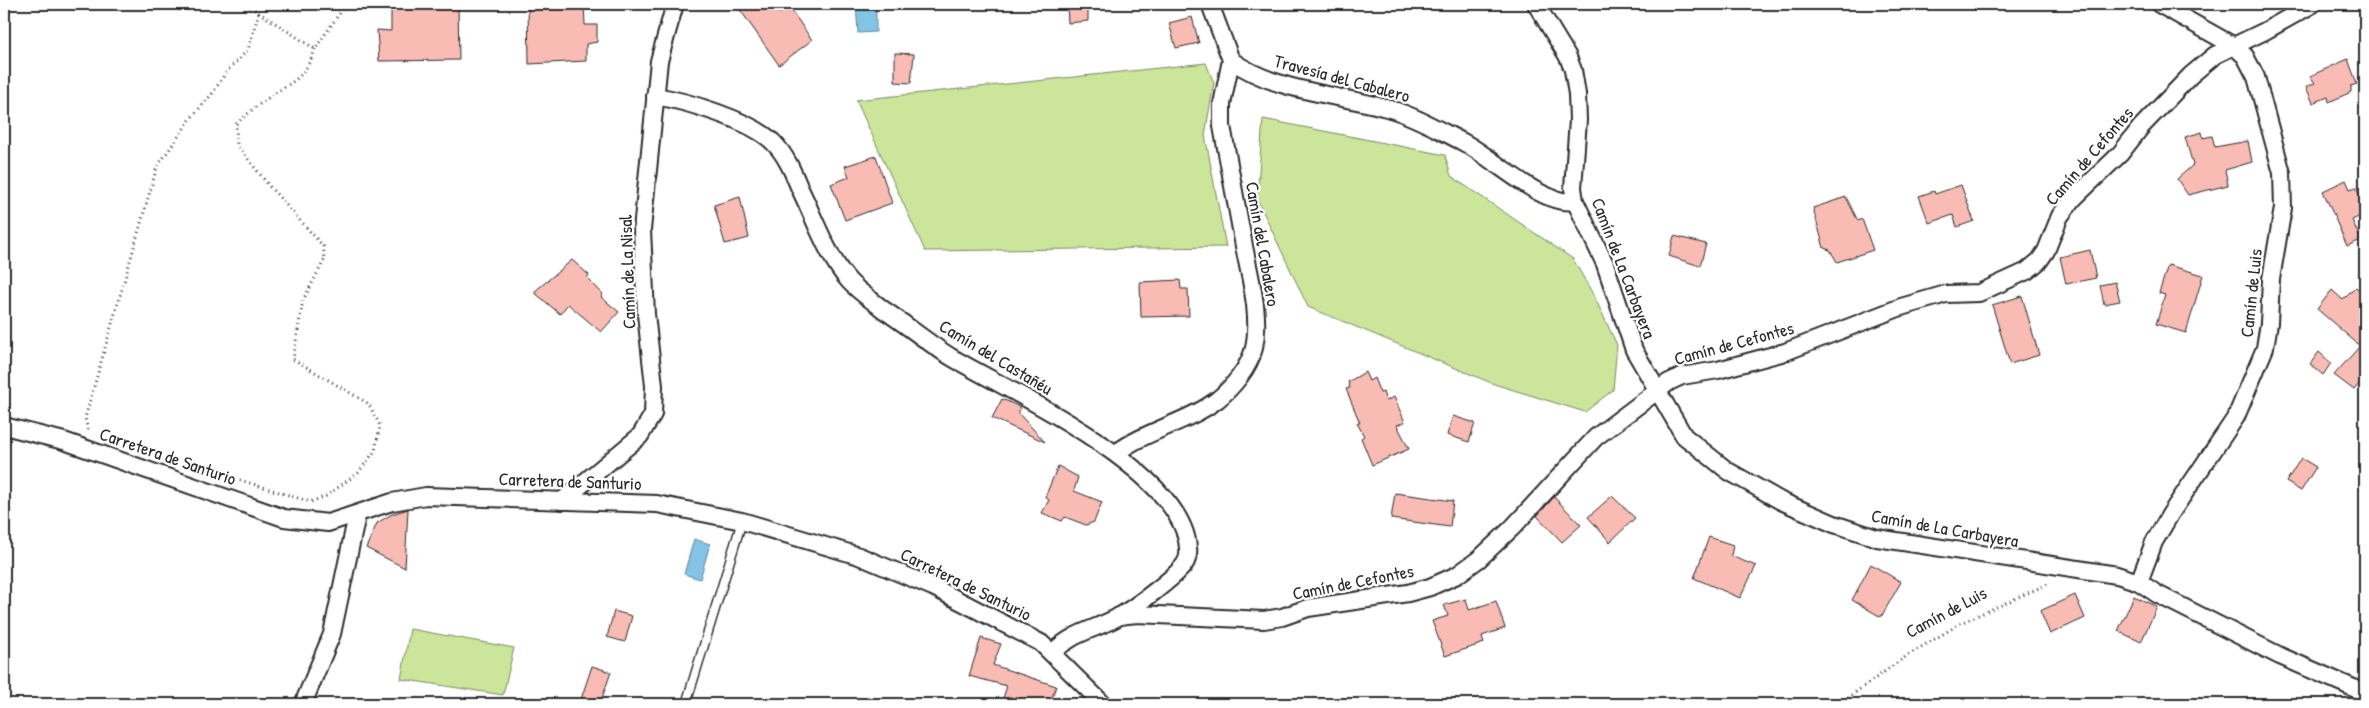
<svg xmlns="http://www.w3.org/2000/svg" width="2369" height="708" font-family="'Patrick Hand',sans-serif">
<style>
.green{fill:#cbe59b;stroke:#7b8863}
.water{fill:#83c4e4;stroke:#60879a}
.building{fill:#f8bcb5;stroke:#2b2b2b}
.lines{fill:none;stroke-linecap:round;stroke-linejoin:round}
.lane-casing{stroke:#2b2b2b;stroke-width:11}
.street-casing{stroke:#2b2b2b;stroke-width:20}
.path{stroke:#2b2b2b;stroke-width:3;stroke-dasharray:1 4;stroke-linecap:butt}
.lane{stroke:#fff;stroke-width:8}
.street{stroke:#fff;stroke-width:16}
.labels{text-anchor:middle;dominant-baseline:central;stroke-width:4.5;stroke-linejoin:round;paint-order:stroke}
.street-label{font-size:18px;fill:#2b2b2b;stroke:#fff}
</style>
<rect width="100%" height="100%" fill="#fff"/>
<filter id="ink" filterUnits="userSpaceOnUse"><feTurbulence type="fractalNoise" baseFrequency=".02" numOctaves="2"/><feDisplacementMap in="SourceGraphic" scale="10" xChannelSelector="R" yChannelSelector="G"/><feConvolveMatrix kernelMatrix="1 2 1 2 8 2 1 2 1" color-interpolation-filters="sRGB"/></filter>
<g filter="url(#ink)">
<g class="green">
<path d="M1206,63L1214,83L1205,135L1226,247L925,251L856,100Z"/>
<path d="M1263,119L1445,155L1451,176L1573,259L1594,296L1617,345L1613,390L1585,412L1494,384L1308,307L1257,199Z"/>
<path d="M410,629L514,648L503,695L401,679Z"/>
</g>
<g class="water">
<path d="M856,4H876V32L858,33Z"/>
<path d="M694,539L710,544L700,579L684,574Z"/>
</g>
<g class="building">
<path d="M391,4H458L459,60L379,61L377,30L391,31Z"/>
<path d="M528,4H584L585,25H597V42L586,44V61L529,64Z"/>
<path d="M736,4H772L779,13L789,7L812,40L779,65Z"/>
<path d="M1067,4H1088V21L1068,23Z"/>
<path d="M1192,17L1199,43L1176,48L1169,23Z"/>
<path d="M895,53L914,54L911,83L895,82Z"/>
<path d="M2348,59L2357,84L2351,86V92L2329,102L2328,97L2313,103L2306,87L2315,83L2310,76Z"/>
<path d="M2202,132L2203,138L2212,136L2215,147L2248,141L2252,162L2225,170L2228,185L2188,195L2177,179L2193,165L2185,137Z"/>
<path d="M876,156L892,203L845,220L831,184L849,177L845,166Z"/>
<path d="M2346,180L2350,189L2356,187L2365,208V214L2352,220L2361,240L2347,246L2323,191Z"/>
<path d="M1961,185L1974,221L1957,227L1953,215L1929,223L1919,196L1934,191L1935,194Z"/>
<path d="M740,197L749,238L725,244L714,205Z"/>
<path d="M1846,197L1858,221L1862,219L1873,250L1837,262L1830,250L1824,248L1813,208Z"/>
<path d="M1674,236L1706,244L1700,266L1669,256Z"/>
<path d="M2090,250L2096,278L2066,284L2060,257Z"/>
<path d="M572,260L589,275L587,278L603,294L601,297L619,312L601,332L568,304L560,314L534,292Z"/>
<path d="M2168,265L2203,275L2186,333L2156,324L2165,295L2159,293Z"/>
<path d="M1180,280L1181,289H1188L1189,316L1141,317L1140,282Z"/>
<path d="M2115,282L2120,301L2104,304L2100,285Z"/>
<path d="M2356,287L2365,296V377L2354,390L2334,375L2360,346L2317,309L2332,290L2343,300Z"/>
<path d="M2022,296L2039,355L2010,364L1992,305Z"/>
<path d="M2319,352L2331,363L2323,375L2310,364Z"/>
<path d="M1365,372L1369,381L1374,378L1380,393L1383,392L1386,401L1394,397L1405,422L1397,425L1409,449L1372,465L1361,438L1364,436L1357,423H1360L1346,389L1350,388L1348,382Z"/>
<path d="M1002,399L1020,407L1018,413L1045,442L992,418Z"/>
<path d="M1453,416L1475,423L1469,442L1447,435Z"/>
<path d="M2301,458L2316,467L2301,491L2286,482Z"/>
<path d="M1058,466L1078,477L1074,491L1102,502L1094,522L1086,525L1065,517L1062,521L1042,513L1049,500L1045,497Z"/>
<path d="M1395,493L1453,501L1450,527L1391,519Z"/>
<path d="M1612,496L1635,518L1610,542L1588,517Z"/>
<path d="M1554,497L1581,525L1562,542L1537,516Z"/>
<path d="M408,509L405,568L366,548L377,523L392,514Z"/>
<path d="M1709,537L1733,545L1731,556L1756,566L1740,598L1694,578Z"/>
<path d="M1871,564L1901,582L1881,617L1852,600Z"/>
<path d="M2075,595L2085,618L2050,634L2040,611Z"/>
<path d="M2134,596L2157,607L2141,642L2118,631Z"/>
<path d="M1466,599L1469,610L1496,601L1505,628L1482,636L1484,643L1445,656L1432,621L1448,616L1444,605Z"/>
<path d="M614,611L632,616L625,642L607,637Z"/>
<path d="M981,638L1001,644L993,665L1056,686L1050,704H1001L1007,686L969,676Z"/>
<path d="M592,666L611,672L600,704L581,699Z"/>
</g>
<g class="lines">
<defs>
<path id="lane" d="M686,704L742,521"/>
<g id="street">
<path d="M1536,4L1568,57L1573,70L1577,94L1578,120L1573,188L1575,201L1605,264L1634,350L1684,436L1728,471L1781,501L1834,524L1877,538L2117,575L2139,582L2157,594L2280,656L2365,693"/>
<path d="M1231,60C1275,92 1338,94 1390,109C1415,116 1439,130 1463,142C1491,156 1544,208 1575,201"/>
<path d="M655,96C686,101 750,120 773,142C786,155 793,172 800,189C814,217 828,258 849,281C859,292 873,301 884,310C907,325 928,343 951,357C1012,393 1183,470 1188,548C1189,554 1187,561 1184,565C1174,578 1135,607 1120,616C1095,630 1075,631 1053,652"/>
<path d="M4,426L64,441L284,518L328,523L392,502L426,496L657,504L742,521L859,556L933,587L1041,643L1103,704"/>
<path d="M1116,453C1147,430 1188,422 1217,400C1233,387 1249,368 1254,348C1261,315 1250,278 1244,246C1237,206 1229,166 1222,126V104L1231,60L1210,4"/>
<path d="M562,501L640,436L653,414L654,386L646,314L642,230L659,61L675,4"/>
<path d="M2139,582L2154,542L2171,513L2236,417L2265,348L2269,323L2271,279L2283,208L2282,173L2256,77L2245,56L2234,46L2159,4"/>
<path d="M1119,616L1137,614L1264,620L1282,617L1308,608L1408,593L1430,587L1457,575L1479,559L1512,528L1596,437L1669,382L1682,376L1718,370L1785,352L1901,307L1946,294L1979,293L2027,271L2039,261L2046,251L2060,216L2074,198L2120,154L2141,127L2191,75L2215,55L2265,31L2313,4"/>
<path d="M303,704L332,634L357,515"/>
</g>
</defs>
<use href="#lane" class="lane-casing"/>
<use href="#street" class="street-casing"/>
<g class="path">
<path d="M246,4L315,49L346,4"/>
<path d="M88,430L85,418L157,167L192,117L212,94L227,71L248,50L259,12"/>
<path d="M192,465L311,502L326,496L358,473L375,451L380,426L369,404L293,359L303,300L325,259L323,246L270,187L237,145L236,124C245,116 254,108 264,101C290,81 303,83 315,49"/>
<path d="M1839,704L1908,655L1963,622L2050,583"/>
</g>
<use href="#lane" class="lane"/>
<use href="#street" class="street"/>
</g>
</g>
<g class="labels">
<g class="street-label">
<text transform="translate(1342 78) rotate(15)">Travesía del Cabalero</text>
<text transform="translate(2089 156) rotate(-49)">Camín de Cefontes</text>
<text transform="translate(1263 244) rotate(80)">Camín del Cabalero</text>
<text transform="translate(1624 268) rotate(69)">Camín de La Carbayera</text>
<text transform="translate(627 272) rotate(-92)">Camín de La Nisal</text>
<text transform="translate(2251 293) rotate(-84)">Camín de Luis</text>
<text transform="translate(1734 343) rotate(-15)">Camín de Cefontes</text>
<text transform="translate(996 357) rotate(31)">Camín del Castañéu</text>
<text transform="translate(168 456) rotate(19)">Carretera de Santurio</text>
<text transform="translate(570 481) rotate(2)">Carretera de Santurio</text>
<text transform="translate(1945 528) rotate(10)">Camín de La Carbayera</text>
<text transform="translate(1353 582) rotate(-11)">Camín de Cefontes</text>
<text transform="translate(966 584) rotate(26)">Carretera de Santurio</text>
<text transform="translate(1946 612) rotate(-28)">Camín de Luis</text>
</g>
</g>
<rect width="2369" height="708" fill="none" stroke="#fff" stroke-width="20"/>
<rect x="10" y="10" width="2349" height="688" fill="none" stroke="#2b2b2b" stroke-width="2" filter="url(#ink)"/>
</svg>
